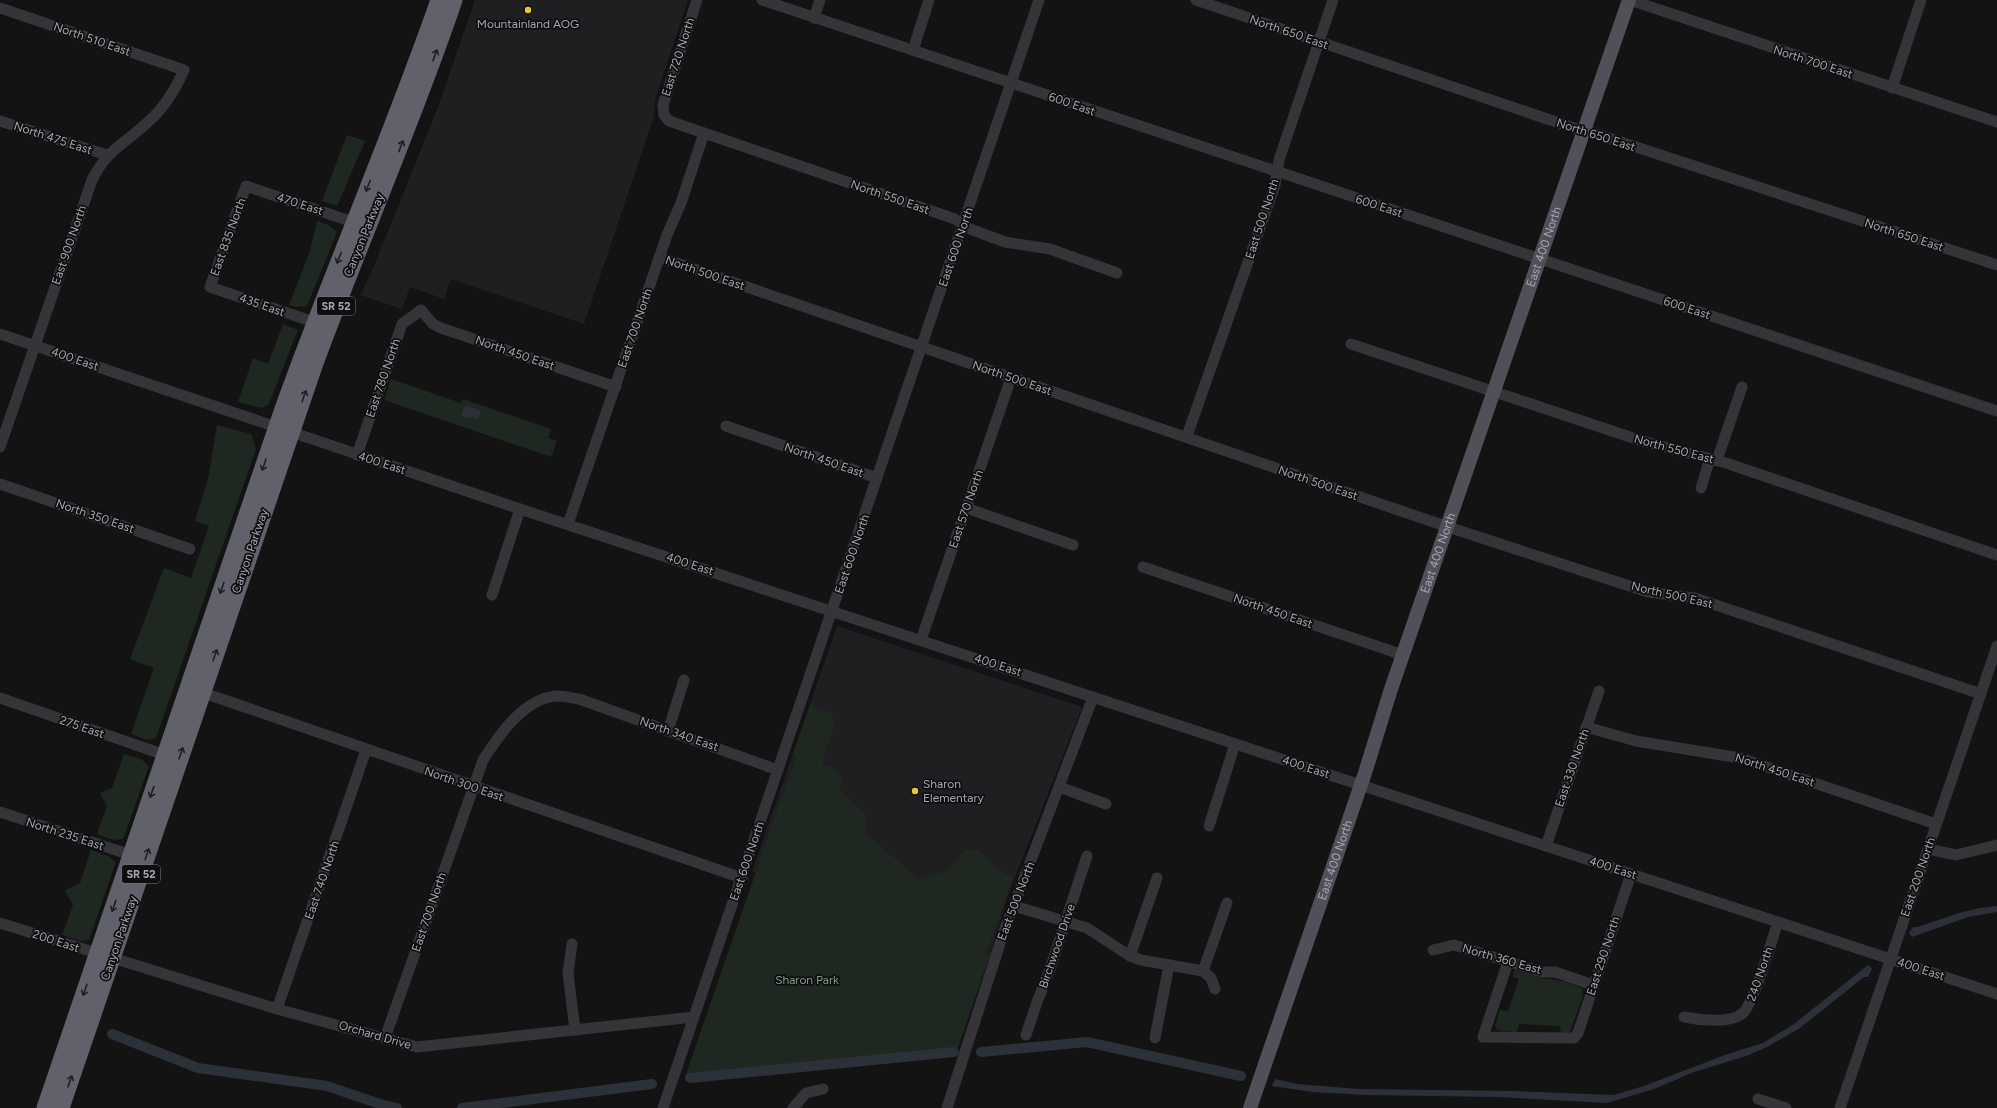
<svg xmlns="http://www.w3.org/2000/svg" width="1997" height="1108" font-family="Figtree,sans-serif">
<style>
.built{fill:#1f1f21}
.green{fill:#1f2721}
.water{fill:#2c3139}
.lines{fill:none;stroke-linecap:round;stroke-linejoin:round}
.canal{stroke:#2c3139;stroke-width:10}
.minor{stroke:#343439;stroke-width:11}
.major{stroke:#505158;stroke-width:14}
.highway{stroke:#60616a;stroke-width:17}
.oneway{stroke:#1e1f21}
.poi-dot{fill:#e8c637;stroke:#0e0e0f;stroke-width:1.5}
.labels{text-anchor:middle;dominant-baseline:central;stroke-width:3.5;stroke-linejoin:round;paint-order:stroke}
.shield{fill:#0e0e0f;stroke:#787a82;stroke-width:1}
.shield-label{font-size:11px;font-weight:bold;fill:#a5a8b4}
.poi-label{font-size:12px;fill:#a5a8b4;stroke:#0e0e0f}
.street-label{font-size:12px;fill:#a5a8b4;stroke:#0e0e0f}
.park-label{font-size:12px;fill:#7d9e84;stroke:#0e0e0f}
</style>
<rect width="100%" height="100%" fill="#131314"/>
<g class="built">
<path d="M475,0H688L655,100L654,116L584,324L451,279L444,299L410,287L402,309L360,295L371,273L438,107Z"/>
<path d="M837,626L1082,707L1008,895L990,955L752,872Z"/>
</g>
<g class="green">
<path d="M347,135L365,141L337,206L322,201Z"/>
<path d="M317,221L329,225L337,232L307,306L296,307L289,305L310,251Z"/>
<path d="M283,324L298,330L269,404L262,408L238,402L253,358L268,364Z"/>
<path d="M391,379L461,403L463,399L551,429L548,438L557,441L551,457L384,400Z"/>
<path d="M217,425L251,434L256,449L156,738L147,740L131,734L154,668L130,659L164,568L191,578L209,526L195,521L208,479Z"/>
<path d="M810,705L830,712L836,722L822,764L832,767L844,781L838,787L867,815L865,832L919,880L949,870L965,850L977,849L1001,871L1013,878L986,954L990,955L958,1048L685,1077L796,756L793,754Z"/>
<path d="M124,754L141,759L149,766L123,839L113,840L97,834L107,806L100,793L112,788Z"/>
<path d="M91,850L108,856L116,862L89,940L80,941L62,935L73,905L65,890L80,883Z"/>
<path d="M1516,970L1541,978L1562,981L1582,988L1583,996L1570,1032L1561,1033L1560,1026L1519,1024L1518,1030L1515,1032L1497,1030L1495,1026L1500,1010L1508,1011L1519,979L1513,977V972Z"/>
</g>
<g class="water">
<path d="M467,406L481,411L478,419L468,417L467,418L461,415L464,407Z"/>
<path d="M1997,906V912L1968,917L1912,937L1909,933L1913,927H1918L1959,913L1980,908Z"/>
<path d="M1868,965L1872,969L1868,977H1864L1800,1028L1767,1047L1746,1056L1694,1072L1654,1089L1607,1103L1496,1097L1367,1095L1312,1092L1272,1086L1275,1079L1297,1084L1359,1089L1513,1091L1614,1095L1644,1086L1725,1055L1763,1043L1794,1024Z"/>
</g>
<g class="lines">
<g class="canal">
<path d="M112,1034L198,1068L327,1086L380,1104L397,1108"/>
<path d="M981,1052L1087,1042L1241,1076"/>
<path d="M690,1078L954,1052"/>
<path d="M462,1108L652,1084"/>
</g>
<g class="minor">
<path d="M697,0L663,105L664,115L669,121L955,219L970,229L1005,242L1050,249L1117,273"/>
<path d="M762,0L1997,411"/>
<path d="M1196,0L1574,128L1584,130L1997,265"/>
<path d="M1630,0L1997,122"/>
<path d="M0,8L184,70C176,88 164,108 149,121C125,144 108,148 92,180L0,447"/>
<path d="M814,18L820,0"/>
<path d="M913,50L929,0"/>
<path d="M1892,88L1921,0"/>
<path d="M0,121L107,155"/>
<path d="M659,257L1448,527L1648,592L1695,598L1981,694"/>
<path d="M314,322L210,287L246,186L353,222"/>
<path d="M0,334L520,509L1997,994"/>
<path d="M1351,344L1639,440L1726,463L1997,555"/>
<path d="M726,426L877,478"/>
<path d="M1187,436L1275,185L1279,160L1333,0"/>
<path d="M357,455L402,324L421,310L433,324L441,328L616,387"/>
<path d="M1717,460L1742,387"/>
<path d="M0,484L190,549"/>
<path d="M1701,488L1710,458"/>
<path d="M966,508L1073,545"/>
<path d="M568,524L667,235L681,203L704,133"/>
<path d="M1143,567L1403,655"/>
<path d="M492,595L520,509"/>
<path d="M921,640L1011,378"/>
<path d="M198,691L742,878"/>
<path d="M0,698L165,755"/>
<path d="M1586,727L1636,741L1740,758L1936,824"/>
<path d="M668,731L684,680"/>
<path d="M1059,787L1106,804"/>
<path d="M0,812L131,855"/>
<path d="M1209,826L1235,744"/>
<path d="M1546,846L1599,691"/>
<path d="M1928,849L1956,855L1997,845"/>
<path d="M1014,906L1087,928L1130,956L1141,960L1203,971L1211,978L1215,989"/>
<path d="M0,923L277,1009L417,1047L694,1017"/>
<path d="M572,944L568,973L575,1030"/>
<path d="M1433,950L1454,945L1542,972H1555L1593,985"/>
<path d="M1130,956L1157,878"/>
<path d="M1508,962L1483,1037L1574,1038L1578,1033L1631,874"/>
<path d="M1203,971L1227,903"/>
<path d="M277,1009L366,750"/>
<path d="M1684,1017C1698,1020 1731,1024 1743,1013C1754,1003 1772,939 1778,922"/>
<path d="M1026,1035L1037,1002L1050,969L1087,856"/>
<path d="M385,1038L483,760C499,735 524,698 557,696C564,696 572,698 579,699L778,770"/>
<path d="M1155,1038L1169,965"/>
<path d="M1758,1099L1786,1108"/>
<path d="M663,1108L1039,0"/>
<path d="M793,1108L806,1093L823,1089"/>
<path d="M947,1108L1004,931L1093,697"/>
<path d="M1840,1108L1997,646"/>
</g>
<path class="major" id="s1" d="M1250,1108L1365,773L1391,689L1629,0"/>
<g class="highway">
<path d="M45,1108L283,409C332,272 391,138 439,0"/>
<path d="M61,1108L314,366C359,243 412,124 454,0"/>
</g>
</g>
<defs><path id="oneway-shaft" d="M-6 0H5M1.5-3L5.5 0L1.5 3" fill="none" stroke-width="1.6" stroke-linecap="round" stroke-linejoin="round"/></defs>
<g class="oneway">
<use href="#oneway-shaft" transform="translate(435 55) rotate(-70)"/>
<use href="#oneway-shaft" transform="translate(401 146) rotate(-69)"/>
<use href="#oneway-shaft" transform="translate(368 186) rotate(112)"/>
<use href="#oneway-shaft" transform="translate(339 258) rotate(112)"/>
<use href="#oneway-shaft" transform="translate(304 396) rotate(-71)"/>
<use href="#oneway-shaft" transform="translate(264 465) rotate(109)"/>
<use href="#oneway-shaft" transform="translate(222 588) rotate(109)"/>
<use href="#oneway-shaft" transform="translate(215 655) rotate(-71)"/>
<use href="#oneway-shaft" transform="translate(181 753) rotate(-71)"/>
<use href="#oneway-shaft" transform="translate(152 792) rotate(109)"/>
<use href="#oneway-shaft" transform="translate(147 854) rotate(-71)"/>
<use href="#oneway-shaft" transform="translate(114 906) rotate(109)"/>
<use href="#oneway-shaft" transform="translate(85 990) rotate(109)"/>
<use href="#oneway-shaft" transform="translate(70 1081) rotate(-71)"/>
</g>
<g class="poi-dot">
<circle cx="528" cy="10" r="4"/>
<circle cx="915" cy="791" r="4"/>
</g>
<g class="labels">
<g class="shield">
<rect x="317" y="297" width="38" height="18" rx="3"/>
<rect x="122" y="865" width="38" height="18" rx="3"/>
</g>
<g class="shield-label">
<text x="336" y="306">SR 52</text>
<text x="141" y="874">SR 52</text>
</g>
<g class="poi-label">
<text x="528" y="24">Mountainland AOG</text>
<text x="923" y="784" text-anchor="start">Sharon<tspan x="923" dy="14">Elementary</tspan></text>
</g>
<g class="street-label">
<text transform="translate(1289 32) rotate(19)">North 650 East</text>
<text transform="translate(92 39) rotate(19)">North 510 East</text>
<text transform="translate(678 57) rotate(-72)">East 720 North</text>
<text transform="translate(1813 62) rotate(18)">North 700 East</text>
<text transform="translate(1072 104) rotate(19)">600 East</text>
<text transform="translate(1596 135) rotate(18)">North 650 East</text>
<text transform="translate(53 138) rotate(18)">North 475 East</text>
<text transform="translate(890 197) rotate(19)">North 550 East</text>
<text transform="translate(300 204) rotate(18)">470 East</text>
<text transform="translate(1379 206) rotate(18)">600 East</text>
<text transform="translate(1262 219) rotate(-72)">East 500 North</text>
<text transform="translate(364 235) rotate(-68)">Canyon Parkway</text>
<text transform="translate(1904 235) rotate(18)">North 650 East</text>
<text transform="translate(228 237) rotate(-70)">East 835 North</text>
<text transform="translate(69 245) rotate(-71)">East 900 North</text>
<text transform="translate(956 247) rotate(-71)">East 600 North</text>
<text stroke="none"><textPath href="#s1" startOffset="910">East 400 North</textPath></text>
<text transform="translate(705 273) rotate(19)">North 500 East</text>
<text transform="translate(262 305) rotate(19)">435 East</text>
<text transform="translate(1687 308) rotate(18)">600 East</text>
<text transform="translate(635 328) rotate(-71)">East 700 North</text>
<text transform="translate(515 353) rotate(19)">North 450 East</text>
<text transform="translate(75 359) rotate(19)">400 East</text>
<text transform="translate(383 378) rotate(-71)">East 780 North</text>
<text transform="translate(1012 378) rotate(19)">North 500 East</text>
<text transform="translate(1674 449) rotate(15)">North 550 East</text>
<text transform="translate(824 460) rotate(19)">North 450 East</text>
<text transform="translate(382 463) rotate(18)">400 East</text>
<text transform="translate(1318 483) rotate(19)">North 500 East</text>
<text transform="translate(966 509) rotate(-71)">East 570 North</text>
<text transform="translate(95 516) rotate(19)">North 350 East</text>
<text transform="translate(250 551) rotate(-71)">Canyon Parkway</text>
<text transform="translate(852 554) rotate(-71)">East 600 North</text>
<text stroke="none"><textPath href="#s1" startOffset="586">East 400 North</textPath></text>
<text transform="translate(690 564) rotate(18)">400 East</text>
<text transform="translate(1672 595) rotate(13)">North 500 East</text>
<text transform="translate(1273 611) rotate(19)">North 450 East</text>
<text transform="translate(998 665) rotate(18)">400 East</text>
<text transform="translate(82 727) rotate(19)">275 East</text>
<text transform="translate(679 734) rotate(19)">North 340 East</text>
<text transform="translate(1306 767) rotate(18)">400 East</text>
<text transform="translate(1572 768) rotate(-71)">East 330 North</text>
<text transform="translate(1775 770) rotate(18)">North 450 East</text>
<text transform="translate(464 784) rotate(19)">North 300 East</text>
<text transform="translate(65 834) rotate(18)">North 235 East</text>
<text transform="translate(747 861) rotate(-71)">East 600 North</text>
<text stroke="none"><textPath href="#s1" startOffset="262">East 400 North</textPath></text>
<text transform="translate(1613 868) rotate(18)">400 East</text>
<text transform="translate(1918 877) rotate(-71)">East 200 North</text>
<text transform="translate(322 880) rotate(-71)">East 740 North</text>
<text transform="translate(1016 901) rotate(-69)">East 500 North</text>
<text transform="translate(429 912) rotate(-71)">East 700 North</text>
<text transform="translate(119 938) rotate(-71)">Canyon Parkway</text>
<text transform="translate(56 941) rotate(18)">200 East</text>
<text transform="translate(1057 946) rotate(-71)">Birchwood Drive</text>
<text transform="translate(1603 956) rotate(-72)">East 290 North</text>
<text transform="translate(1502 959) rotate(16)">North 360 East</text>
<text transform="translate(1921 969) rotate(18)">400 East</text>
<text transform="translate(1760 974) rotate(-71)">240 North</text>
<text transform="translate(375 1035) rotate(16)">Orchard Drive</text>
</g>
<g class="park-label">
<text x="807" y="980">Sharon Park</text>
</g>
</g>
</svg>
